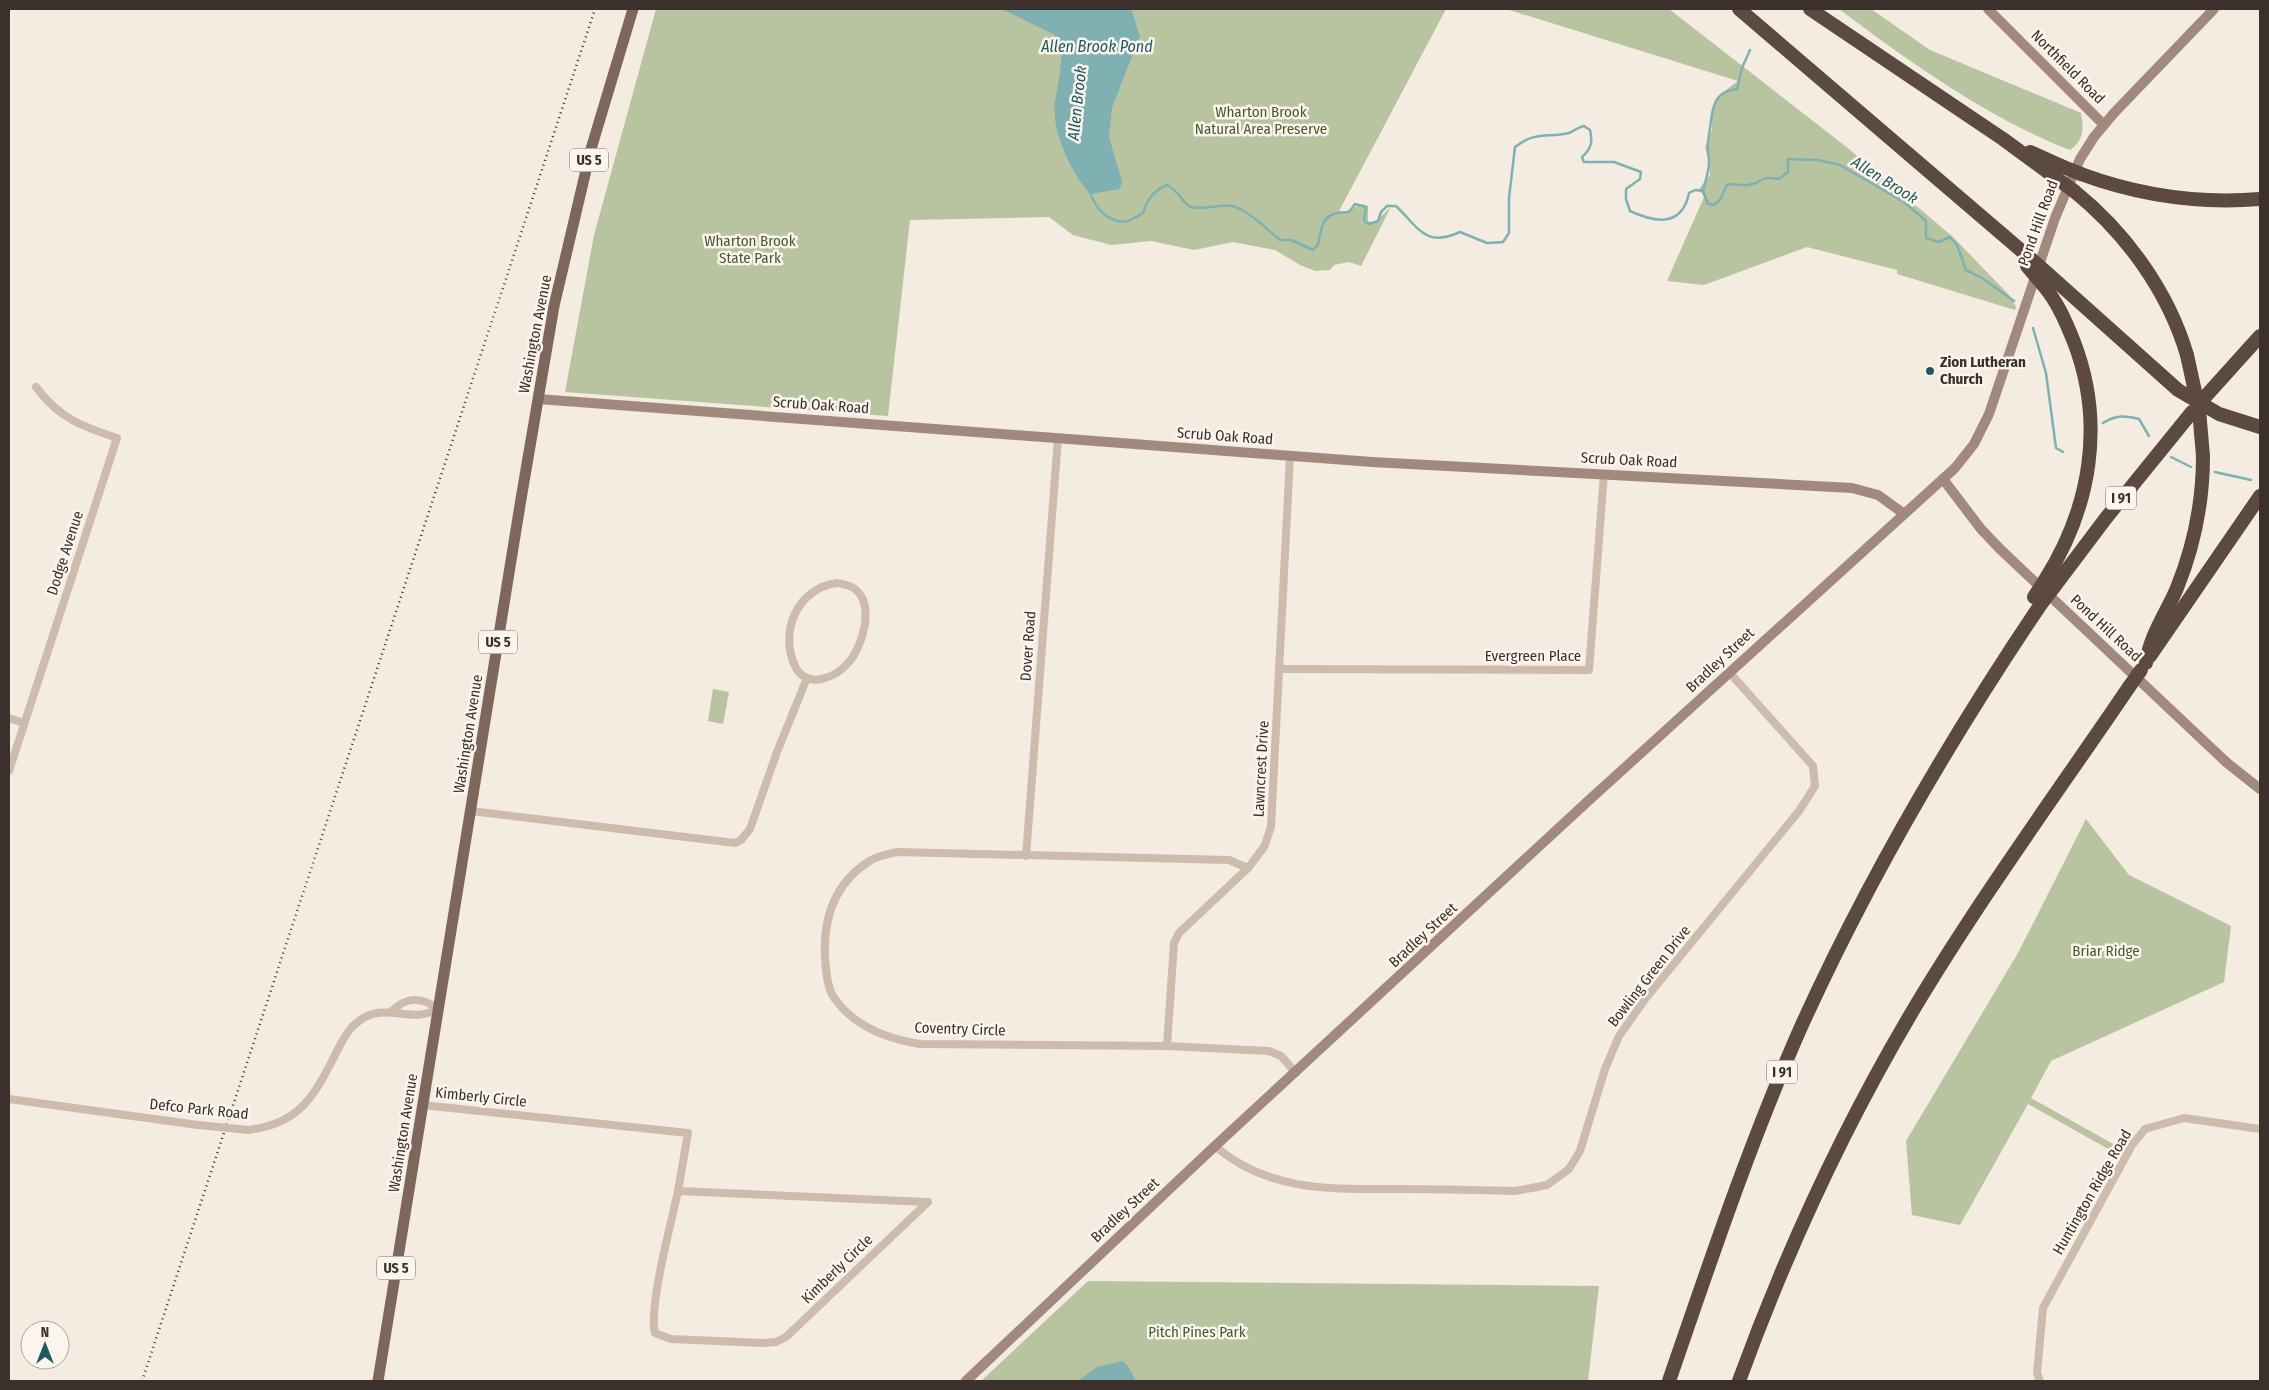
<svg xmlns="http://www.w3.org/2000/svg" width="2269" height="1390" font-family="'Fira Sans Condensed',sans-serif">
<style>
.green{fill:#b8c4a0}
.water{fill:#7fb0b2}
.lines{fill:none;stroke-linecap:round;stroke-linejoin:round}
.stream{stroke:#7fb0b2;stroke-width:2.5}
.street{stroke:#cdbbac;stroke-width:8}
.secondary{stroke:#a18a7d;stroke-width:10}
.primary{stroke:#7d675c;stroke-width:11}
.highway{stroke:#5c4a42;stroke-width:14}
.rail{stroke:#3b302b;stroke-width:2.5;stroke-dasharray:1 4;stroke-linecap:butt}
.street-bridge{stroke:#cdbbac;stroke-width:8}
.highway-bridge{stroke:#5c4a42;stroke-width:14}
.poi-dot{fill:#1f5a5e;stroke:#fbf5ee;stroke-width:2}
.labels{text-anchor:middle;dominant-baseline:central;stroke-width:5;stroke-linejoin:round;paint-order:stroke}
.shield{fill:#fbf5ee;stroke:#756b66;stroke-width:1}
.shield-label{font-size:14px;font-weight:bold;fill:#3b302b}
.street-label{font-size:15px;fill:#3b302b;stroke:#fbf5ee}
.park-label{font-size:15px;fill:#4a5a2e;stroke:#fbf5ee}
.poi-label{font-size:15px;font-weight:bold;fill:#3b302b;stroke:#fbf5ee;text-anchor:start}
.water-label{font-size:16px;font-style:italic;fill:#1f5a5e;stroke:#fbf5ee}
</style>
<rect width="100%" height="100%" fill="#f4ebe1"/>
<g class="green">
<path d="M656,9H1446L1337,215L1362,204L1368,206V221L1374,223L1391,207L1361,266L1349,262L1334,265L1330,270L1315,271L1300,265L1275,250L1233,242L1194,250L1151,241L1111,245L1073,235L1049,217L910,220L888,416L565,392L594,235Z"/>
<path d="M1506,9H1669L1849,149L1953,237L2009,295L2016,307L2015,310L1897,274V270L1807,247L1704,285L1667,281L1704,197L1699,189L1710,175V165L1705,147L1712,130V110L1722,93L1738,81Z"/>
<path d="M1839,9H1871L1930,50L2081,113C2084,129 2084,140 2070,150C1986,117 1911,63 1839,9Z"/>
<path d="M713,689L729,692L723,724L708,721Z"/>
<path d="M2086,819L2129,875L2231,926L2224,982L2051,1061L2031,1098L2122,1149L2119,1155L2028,1104L1960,1225L1912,1215L1906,1141L2018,953Z"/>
<path d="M1088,1281L1599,1286L1588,1381H981Z"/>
</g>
<g class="water">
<path d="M1002,9H1131L1140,36L1112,108L1109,137L1122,181L1120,189L1090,194C1072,174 1051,131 1055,103C1057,89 1063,62 1061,49C1060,45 1057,40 1055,35Z"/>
<path d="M1122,1361L1128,1366L1136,1381H1078L1097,1367Z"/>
</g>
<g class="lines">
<g class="stream">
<path d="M1703,191C1705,181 1710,170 1709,160C1706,142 1709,139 1711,121C1713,103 1717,91 1737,89L1742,68L1750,50"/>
<path d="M1090,192C1095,208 1110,225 1128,221C1133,219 1139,215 1143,213C1147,199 1154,190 1167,185C1177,190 1184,203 1189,206C1200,211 1219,204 1232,206C1247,209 1268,230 1280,240H1291L1313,250L1318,245C1322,222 1323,212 1349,212L1355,204L1366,207L1364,221L1369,224L1378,221L1381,212L1387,206H1396C1419,228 1425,248 1460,232L1487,243L1503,242L1509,233V198L1515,147C1535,131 1548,138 1569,133C1574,131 1578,127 1584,126L1590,130C1593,142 1591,149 1582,157L1584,162H1614L1641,172L1640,179L1626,189V199L1630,211C1656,223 1682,227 1689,193L1695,190L1703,191L1708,204L1714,205L1720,200L1727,185C1735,183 1741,186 1748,185C1764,183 1759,175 1779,179L1788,172V159L1817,160L1840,165L1904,202L1926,221V238L1939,242L1950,237L1957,245L1966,270L1982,278L2014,301"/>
<path d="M2033,328L2046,373L2056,448L2063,452"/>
<path d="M2103,423C2116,415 2125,415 2139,419L2149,436"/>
<path d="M2171,457L2191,467"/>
<path d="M2215,472L2251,480"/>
</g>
<g class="street">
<path d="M837,583C843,584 850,585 855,589C875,605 863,647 848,663C835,678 808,689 796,668C778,633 797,588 837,583Z"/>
<path d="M1279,669L1589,670L1604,474"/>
<path d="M9,718L24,723"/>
<path d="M9,771L117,438C81,426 59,418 36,387"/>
<path d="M471,811L735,843L741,840L750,829L777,752L807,678"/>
<path d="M1026,856L1058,438"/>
<path d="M1248,868L1229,860L897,852C889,854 879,856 871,860C835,882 823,918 825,958C826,970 827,990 835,999C855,1027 888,1039 920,1044L1167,1046L1269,1051L1281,1056L1296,1073"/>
<path d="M1167,1046L1174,943L1179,933L1248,868L1264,847L1271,827L1290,456"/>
<path d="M9,1099L198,1125"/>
<path d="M422,1105L688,1133L678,1191"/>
<path d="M248,1130C297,1124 312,1100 333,1059C339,1047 344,1035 353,1026C383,997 407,1026 438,1009C422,997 407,996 392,1011"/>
<path d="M1215,1146C1268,1192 1332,1189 1397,1189C1436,1189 1476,1190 1515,1191L1547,1185L1569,1169L1580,1151L1605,1069L1619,1036L1646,998L1799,811L1815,786L1813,766L1729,672"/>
<path d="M678,1191L928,1202L786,1337L776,1342L763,1343L671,1339L655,1333C648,1308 672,1220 678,1191Z"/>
<path d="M2040,1381L2037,1373L2043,1308L2132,1145L2145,1129L2184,1118L2260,1129"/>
</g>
<g class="secondary">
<path d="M1988,9L2104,125"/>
<path d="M538,399L1372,462L1852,488L1878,495L1903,513"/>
<path d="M1943,479L1981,529L2000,549L2226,762L2260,789"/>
<path d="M966,1381L1215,1146L1587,802L1955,468L1974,444L1989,414L2055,218L2080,159L2094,137L2114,113L2214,9"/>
</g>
<path class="primary" d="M378,1381L521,499L554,306L591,149L633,9"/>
<g class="highway">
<path d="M1739,9L2030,258"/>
<path d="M1810,9L2003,139L2056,178"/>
<path d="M2030,152L2061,166"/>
<path d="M2081,174C2138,195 2199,204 2260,199"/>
<path d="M2074,191C2126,233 2168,291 2187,355"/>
<path d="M2047,273L2178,390L2219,414L2260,427"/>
<path d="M2043,285C2057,301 2066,322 2074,342C2105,423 2091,507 2045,580"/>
<path d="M2205,397L2260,336"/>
<path d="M2054,587L2106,518L2192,412"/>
<path d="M2150,656L2260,496"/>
<path d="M2146,663C2150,635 2166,614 2177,588C2194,546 2203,501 2203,456"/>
<path d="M1669,1381C1710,1262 1750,1142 1801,1027C1868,879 1950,739 2041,604"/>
<path d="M1739,1381C1786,1252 1844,1126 1915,1007C1981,897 2057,793 2129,687"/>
</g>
<path class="rail" d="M142,1381L595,9"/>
<path class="street-bridge" d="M198,1125L248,1130"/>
<g class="highway-bridge">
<path d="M2061,166L2081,174"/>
<path d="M2056,178L2074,191"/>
<path d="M2030,258L2047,273"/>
<path d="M2027,266L2043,285"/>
<path d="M2187,355L2199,410L2203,456"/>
<path d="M2034,597L2045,580"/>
<path d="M2041,604L2054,587"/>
<path d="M2129,687L2141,670"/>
</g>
</g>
<circle class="poi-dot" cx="1930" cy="371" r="5"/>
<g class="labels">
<g class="shield">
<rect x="570" y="148.5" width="38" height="23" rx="4"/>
<rect x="2106" y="486.5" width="30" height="23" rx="4"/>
<rect x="479" y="630.5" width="38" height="23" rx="4"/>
<rect x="1767" y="1060.5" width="30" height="23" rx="4"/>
<rect x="377" y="1256.5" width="38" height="23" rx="4"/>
</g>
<g class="shield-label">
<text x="589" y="160">US 5</text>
<text x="2121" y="498">I 91</text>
<text x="498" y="642">US 5</text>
<text x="1782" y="1072">I 91</text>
<text x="396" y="1268">US 5</text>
</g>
<g class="street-label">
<text transform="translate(2068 67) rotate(45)">Northfield Road</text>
<text transform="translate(2038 223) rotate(-70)">Pond Hill Road</text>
<text transform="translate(535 334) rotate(-79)">Washington Avenue</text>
<text transform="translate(821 405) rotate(4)">Scrub Oak Road</text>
<text transform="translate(1225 436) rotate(4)">Scrub Oak Road</text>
<text transform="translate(1629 460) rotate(3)">Scrub Oak Road</text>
<text transform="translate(65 553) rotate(-72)">Dodge Avenue</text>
<text transform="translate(2106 628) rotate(43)">Pond Hill Road</text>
<text transform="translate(1028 646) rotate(-86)">Dover Road</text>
<text x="1533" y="656">Evergreen Place</text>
<text transform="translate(1720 660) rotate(-43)">Bradley Street</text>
<text transform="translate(468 734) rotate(-81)">Washington Avenue</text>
<text transform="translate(1261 769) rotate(-87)">Lawncrest Drive</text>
<text transform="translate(1423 935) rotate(-43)">Bradley Street</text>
<text transform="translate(1649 976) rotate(-52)">Bowling Green Drive</text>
<text transform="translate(960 1029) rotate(2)">Coventry Circle</text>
<text transform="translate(481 1097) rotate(6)">Kimberly Circle</text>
<text transform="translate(199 1109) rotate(6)">Defco Park Road</text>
<text transform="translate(403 1133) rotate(-81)">Washington Avenue</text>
<text transform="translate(2092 1192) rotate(-60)">Huntington Ridge Road</text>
<text transform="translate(1125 1210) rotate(-43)">Bradley Street</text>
<text transform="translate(837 1269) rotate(-44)">Kimberly Circle</text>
</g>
<g class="park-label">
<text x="1261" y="112">Wharton Brook<tspan x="1261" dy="17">Natural Area Preserve</tspan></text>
<text x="750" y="241">Wharton Brook<tspan x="750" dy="17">State Park</tspan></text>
<text x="2106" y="951">Briar Ridge</text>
<text x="1197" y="1332">Pitch Pines Park</text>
</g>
<g class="poi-label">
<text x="1940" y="362">Zion Lutheran<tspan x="1940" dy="17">Church</tspan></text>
</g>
<g class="water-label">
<text x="1097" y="46">Allen Brook Pond</text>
<text transform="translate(1077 103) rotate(-84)">Allen Brook</text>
<text transform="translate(1885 180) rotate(32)">Allen Brook</text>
</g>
</g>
<rect width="2269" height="1390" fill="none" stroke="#3b302b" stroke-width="20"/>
<g transform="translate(45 1345)"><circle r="24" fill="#fbf5ee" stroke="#aea6a0"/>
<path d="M0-4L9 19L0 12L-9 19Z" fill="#1f5a5e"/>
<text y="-8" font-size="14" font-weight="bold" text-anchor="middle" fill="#3b302b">N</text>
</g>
</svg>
